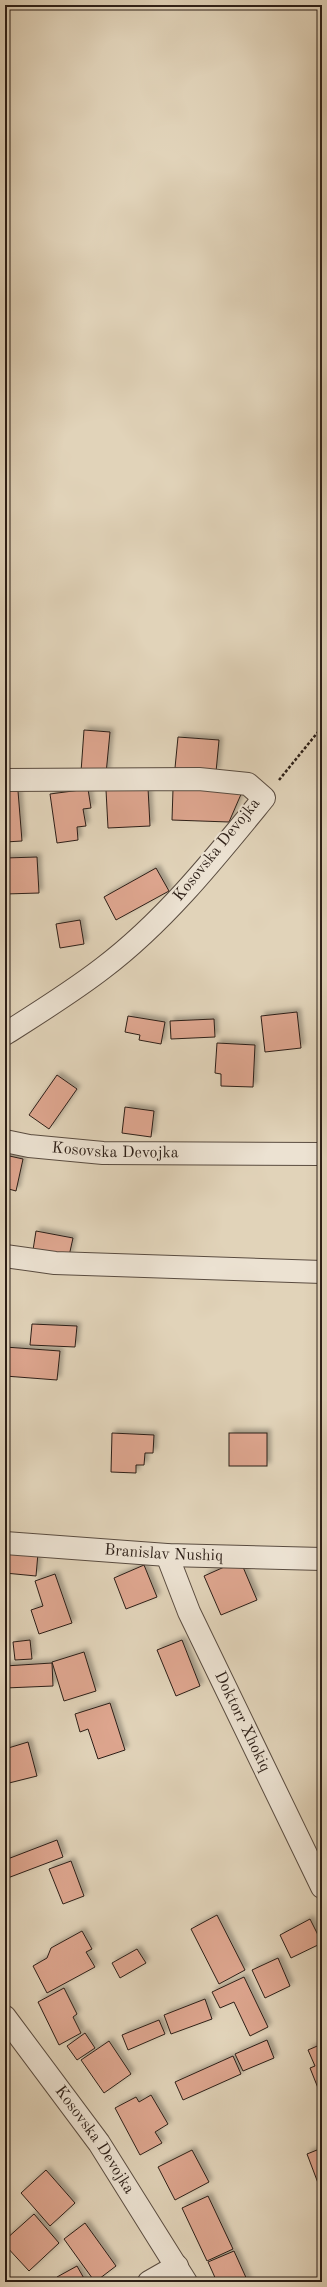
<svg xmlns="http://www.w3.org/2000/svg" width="327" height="2287" font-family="'Old Standard TT',serif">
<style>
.building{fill:#dda58e;stroke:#2d1f17;filter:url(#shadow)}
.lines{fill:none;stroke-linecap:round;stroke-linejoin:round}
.minor-casing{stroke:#5a4c40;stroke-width:24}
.path{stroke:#2d1f17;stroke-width:2.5;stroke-dasharray:3 2;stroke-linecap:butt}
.minor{stroke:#ece2d2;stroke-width:22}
.labels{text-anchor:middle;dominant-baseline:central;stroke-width:4;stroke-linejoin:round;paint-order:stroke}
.street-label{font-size:16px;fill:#2d1f17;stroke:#ece2d2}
</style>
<defs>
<filter id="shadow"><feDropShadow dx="3.5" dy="-3.5" stdDeviation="2" flood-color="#0004"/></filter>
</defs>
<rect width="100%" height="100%" fill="#e1d3b9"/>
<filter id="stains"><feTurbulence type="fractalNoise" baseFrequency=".005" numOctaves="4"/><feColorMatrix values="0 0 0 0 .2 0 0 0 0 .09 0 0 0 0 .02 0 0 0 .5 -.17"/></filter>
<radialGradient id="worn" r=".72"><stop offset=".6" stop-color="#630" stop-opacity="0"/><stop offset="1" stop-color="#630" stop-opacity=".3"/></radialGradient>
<g class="building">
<path d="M84,730L110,732L106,774L81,772Z"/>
<path d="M178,737L219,740L216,772L175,768Z"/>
<path d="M148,788L150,826L108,828L106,790Z"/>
<path d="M88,789L91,808L83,809L86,826L77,827L78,840L57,843L50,794Z"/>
<path d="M173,789L242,792L229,822L172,820Z"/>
<path d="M5,791H18L22,841L5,842Z"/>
<path d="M37,857L39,893L5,894V858Z"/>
<path d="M156,868L169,891L116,920L104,897Z"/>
<path d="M80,920L84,944L60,948L56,924Z"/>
<path d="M297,1012L301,1048L265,1052L261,1016Z"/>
<path d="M128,1016L165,1022L161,1044L139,1040L140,1035L125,1032Z"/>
<path d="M214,1019L215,1037L171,1039L170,1021Z"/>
<path d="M217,1043L255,1045L253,1087L221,1086V1074L215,1073Z"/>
<path d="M57,1075L77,1089L49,1129L29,1115Z"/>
<path d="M125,1107L154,1111L151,1137L122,1133Z"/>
<path d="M5,1155L23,1159L16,1191L5,1188Z"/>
<path d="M320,1162H322V1186H319Z"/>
<path d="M36,1231L73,1238L69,1256L33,1250Z"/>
<path d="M32,1324L77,1326L75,1347L30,1345Z"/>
<path d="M5,1347L60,1351L57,1380L5,1376Z"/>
<path d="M112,1433L154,1435L153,1453H145L144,1465H136V1473L111,1472Z"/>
<rect x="229" y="1433" width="38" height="33"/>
<path d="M5,1550L38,1553L36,1576L5,1573Z"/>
<path d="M240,1560L257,1600L221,1615L204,1576Z"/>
<path d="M144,1565L157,1597L126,1609L114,1578Z"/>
<path d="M55,1574L72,1623L39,1634L31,1610L43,1606L35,1581Z"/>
<path d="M30,1640L32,1659L15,1660L13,1642Z"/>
<path d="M182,1640L200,1686L176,1696L157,1650Z"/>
<path d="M84,1652L96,1691L64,1701L52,1662Z"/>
<path d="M52,1663L53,1686L5,1688V1666Z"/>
<path d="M110,1703L125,1750L98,1759L88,1729L80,1732L75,1714Z"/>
<path d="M28,1742L37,1776L5,1784V1749Z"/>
<path d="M57,1840L63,1857L5,1879V1860Z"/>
<path d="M71,1861L84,1896L63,1904L49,1869Z"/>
<path d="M217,1915L245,1970L219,1984L191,1929Z"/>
<path d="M310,1919L322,1943L291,1958L280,1935Z"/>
<path d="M82,1931L92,1949L86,1952L95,1967L47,1993L33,1966L47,1958L51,1948Z"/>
<path d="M137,1949L146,1963L120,1978L112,1963Z"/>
<path d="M278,1958L290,1986L265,1998L252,1970Z"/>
<path d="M244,1977L268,2027L250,2036L234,2002L220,2008L212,1992Z"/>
<path d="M64,1988L77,2014L73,2017L81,2033L59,2045L38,2002Z"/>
<path d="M205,1999L212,2019L171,2034L164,2015Z"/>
<path d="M159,2020L165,2034L128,2050L122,2035Z"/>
<path d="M85,2033L95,2048L77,2060L67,2046Z"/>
<path d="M267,2040L274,2058L243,2071L235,2054Z"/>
<path d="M109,2041L131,2074L104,2093L81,2060Z"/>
<path d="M322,2044V2087L318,2088L310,2068L315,2066L308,2050Z"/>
<path d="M233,2056L241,2074L183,2100L175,2082Z"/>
<path d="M151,2095L168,2124L155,2132L162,2143L140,2155L115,2108L136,2097L139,2102Z"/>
<path d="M322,2148V2181L318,2183L307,2154Z"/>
<path d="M192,2150L209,2182L175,2200L158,2167Z"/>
<path d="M46,2170L75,2203L50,2226L21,2193Z"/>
<path d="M208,2196L233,2249L207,2261L182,2208Z"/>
<path d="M34,2214L59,2243L29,2271L5,2245V2240Z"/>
<path d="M85,2223L116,2266L95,2282L64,2239Z"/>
<path d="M234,2251L248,2282H217L208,2262Z"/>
<path d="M77,2266L86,2282H60L57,2277Z"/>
</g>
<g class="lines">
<defs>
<g id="minor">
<path d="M5,780L199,779L248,784L264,798C215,858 165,921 103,968C72,992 38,1013 5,1034"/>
<path id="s1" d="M5,1141L29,1146L103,1153L322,1154"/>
<path d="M5,1256L55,1263L322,1272"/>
<path id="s2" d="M5,1543L167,1555L322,1559"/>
<path id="s3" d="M167,1555L189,1612L322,1887"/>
<path id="s4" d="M5,2017L99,2143L186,2282"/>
<path d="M149,2282L177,2266"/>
</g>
</defs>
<use href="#minor" class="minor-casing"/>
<path class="path" d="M279,780L318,732L322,723"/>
<use href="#minor" class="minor"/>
</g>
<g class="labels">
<g class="street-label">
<text transform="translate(217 850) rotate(-51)">Kosovska Devojka</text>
<text stroke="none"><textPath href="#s1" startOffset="111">Kosovska Devojka</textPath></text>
<text stroke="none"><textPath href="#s2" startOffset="159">Branislav Nushiq</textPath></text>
<text stroke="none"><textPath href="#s3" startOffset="183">Doktorr Xhokiq</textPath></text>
<text stroke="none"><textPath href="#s4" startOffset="152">Kosovska Devojka</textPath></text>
</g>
</g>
<rect width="327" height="2287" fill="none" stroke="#e1d3b9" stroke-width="20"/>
<rect x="6" y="6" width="315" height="2275" fill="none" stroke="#2d1f17" stroke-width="2"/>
<rect x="10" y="10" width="307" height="2267" fill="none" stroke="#2d1f17"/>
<rect width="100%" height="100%" filter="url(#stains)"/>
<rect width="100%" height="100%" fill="url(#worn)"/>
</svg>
